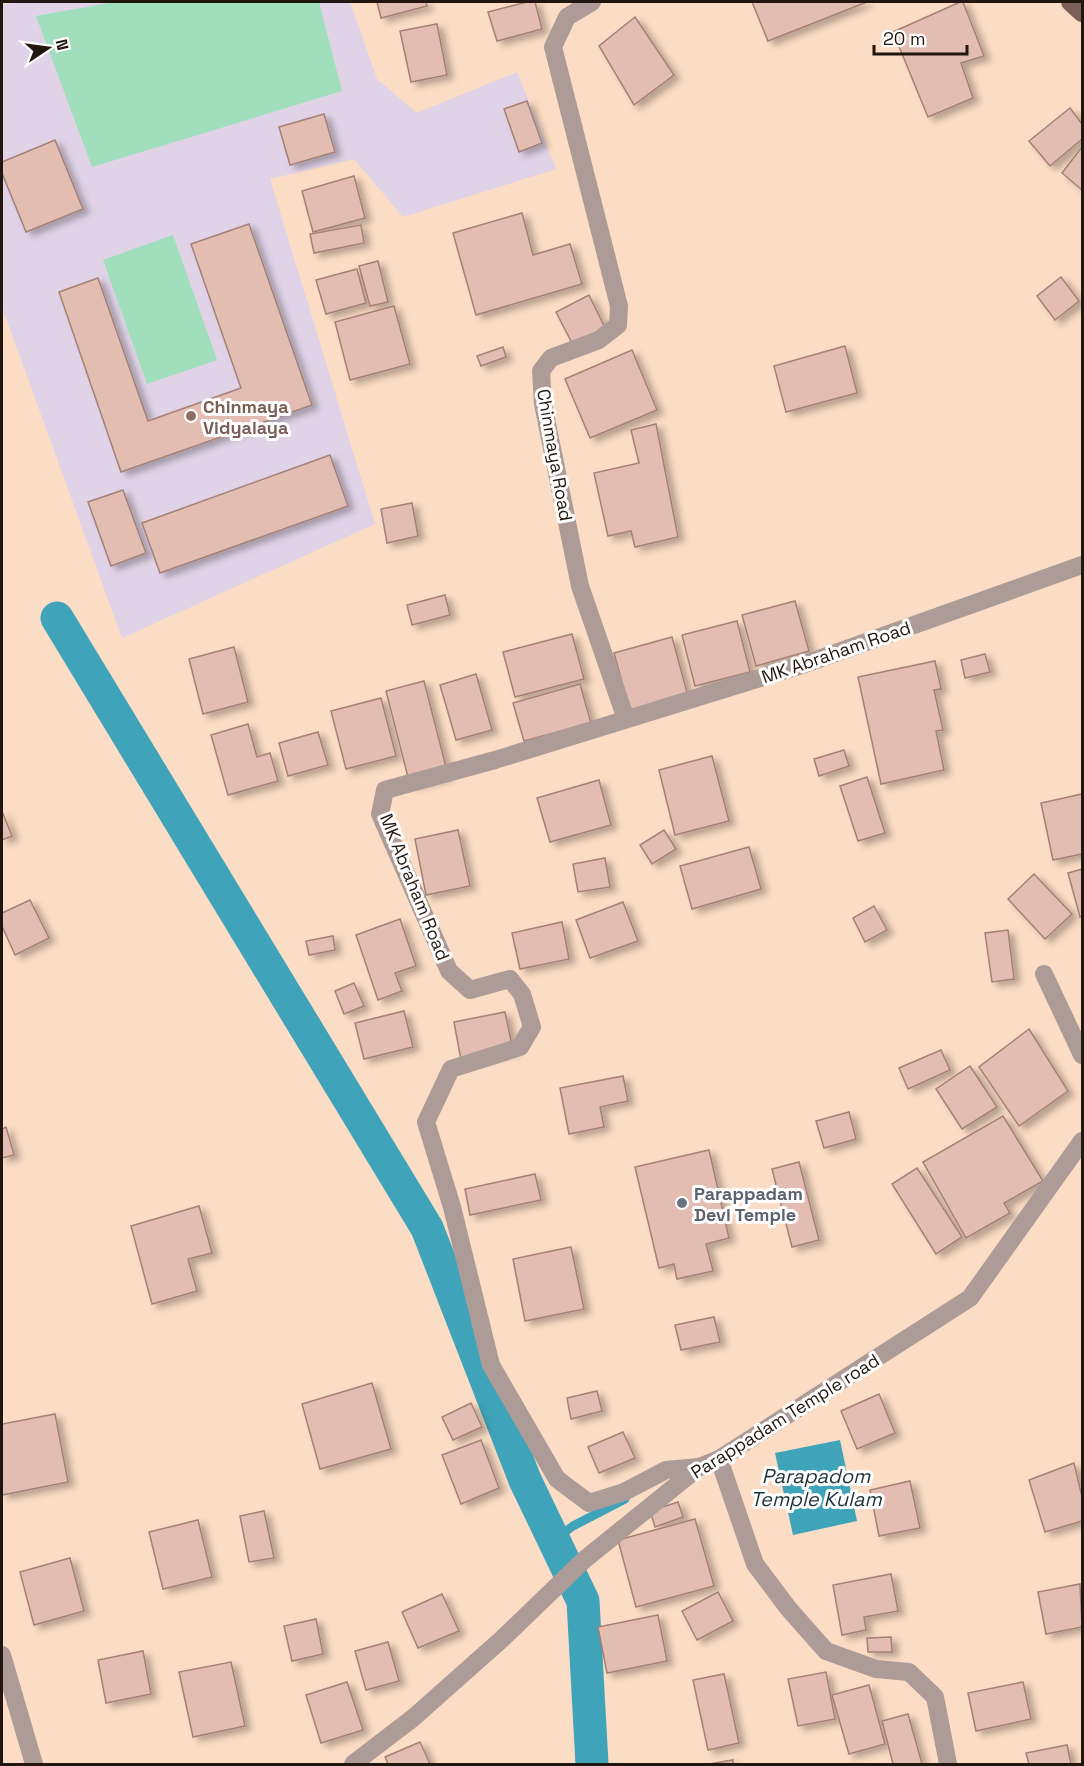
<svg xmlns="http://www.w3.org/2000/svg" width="1084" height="1766" font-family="'Space Grotesk',sans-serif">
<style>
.education{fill:#e0d3e7}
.green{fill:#a1debc}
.water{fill:#3fa3ba}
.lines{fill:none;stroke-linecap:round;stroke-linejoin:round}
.stream{stroke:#3fa3ba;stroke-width:9}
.canal{stroke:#3fa3ba;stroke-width:33}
.building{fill:#e4bdb2;stroke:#a48076;stroke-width:1.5;filter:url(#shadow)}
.minor{stroke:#ac9b96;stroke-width:18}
.primary{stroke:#7d6057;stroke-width:18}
.education-dot{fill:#8d6e63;stroke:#fff;stroke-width:2}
.worship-dot{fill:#6b7280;stroke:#fff;stroke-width:2}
.labels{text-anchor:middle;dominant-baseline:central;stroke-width:6;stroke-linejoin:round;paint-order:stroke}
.education-label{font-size:18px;font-weight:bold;fill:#785e54;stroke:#fff;text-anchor:start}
.street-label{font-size:18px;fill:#22170e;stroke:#fff}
.worship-label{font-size:18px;font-weight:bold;fill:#5b616d;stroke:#fff;text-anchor:start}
.water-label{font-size:20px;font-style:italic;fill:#1e353b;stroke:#fff}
</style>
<defs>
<filter id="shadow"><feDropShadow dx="6" dy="4" stdDeviation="3" flood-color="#0004"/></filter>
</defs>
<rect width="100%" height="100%" fill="#fbdcc4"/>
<path class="education" d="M20,2H350L377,79L417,113L517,72L556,169L403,217L354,159L270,179L375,524L122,638L2,307V5Z"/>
<g class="green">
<path d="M114,2H319L342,91L92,167L36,16Z"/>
<path d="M173,235L217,360L147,384L103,260Z"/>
</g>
<path class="water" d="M840,1440L857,1521L793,1535L775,1453Z"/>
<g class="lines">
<path class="stream" d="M554,1540L573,1526L625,1499"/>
<path class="canal" d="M57,618L427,1228L525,1480L583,1601L592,1764"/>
</g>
<g class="building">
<path d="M377,2H426L427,6L381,18Z"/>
<path d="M527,2H535L542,29L497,41L488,12Z"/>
<path d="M752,2H867L768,41Z"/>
<path d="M960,2H963L984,56L961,63L973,98L928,117L893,32Z"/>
<path d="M635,17L674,75L634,105L599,46Z"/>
<path d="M437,24L447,75L411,82L400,31Z"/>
<path d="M527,101L542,143L519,152L504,109Z"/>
<path d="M1070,108L1082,124V139L1050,166L1029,141Z"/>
<path d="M324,114L335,152L290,165L279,127Z"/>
<path d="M55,140L83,209L26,232L2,173V162Z"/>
<path d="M1082,147V190L1062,173Z"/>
<path d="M354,176L365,218L313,232L302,191Z"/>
<path d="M522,213L533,255L570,244L582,284L476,315L453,233Z"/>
<path d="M249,224L312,405L121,472L59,292L98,278L148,421L241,388L191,244Z"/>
<path d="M361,225L364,243L314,253L310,234Z"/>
<path d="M378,261L388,302L370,306L359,266Z"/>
<path d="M357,269L366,303L326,314L316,280Z"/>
<path d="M1061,277L1079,301L1055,320L1037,296Z"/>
<path d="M589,295L605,328L573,345L556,312Z"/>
<path d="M394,306L410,364L350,380L335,322Z"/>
<path d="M845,346L857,393L786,412L774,366Z"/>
<path d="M503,347L506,357L481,366L477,356Z"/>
<path d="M632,350L657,410L590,438L565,379Z"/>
<path d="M656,424L678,537L635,547L631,531L608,536L594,473L639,463L631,430Z"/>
<path d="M330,455L348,506L160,573L142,523Z"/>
<path d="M123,490L146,553L111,566L88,502Z"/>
<path d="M412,503L418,536L387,543L381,509Z"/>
<path d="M445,595L450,615L412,625L407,605Z"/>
<path d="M795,601L809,651L756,666L742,615Z"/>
<path d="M737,621L750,672L695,686L682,635Z"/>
<path d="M572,634L584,679L515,697L503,652Z"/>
<path d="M672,637L688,696L630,711L614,653Z"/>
<path d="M234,647L248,702L203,714L189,659Z"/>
<path d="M985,654L990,672L965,678L961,660Z"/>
<path d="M935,661L941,689L934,690L943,730L936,731L944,770L881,784L858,677Z"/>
<path d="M476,674L492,730L456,740L440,685Z"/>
<path d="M424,681L448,775L410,785L386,691Z"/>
<path d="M580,684L591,723L524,741L513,703Z"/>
<path d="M381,698L396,756L346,769L331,711Z"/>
<path d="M248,724L257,757L270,753L278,781L228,795L211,735Z"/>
<path d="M318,732L328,765L288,776L279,743Z"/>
<path d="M844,750L849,766L819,776L814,759Z"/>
<path d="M712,756L729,821L675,835L659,770Z"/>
<path d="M867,777L885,833L858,841L840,786Z"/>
<path d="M599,780L611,825L550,842L537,798Z"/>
<path d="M1082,794V854L1053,860L1041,803Z"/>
<path d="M2,811L12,836L2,840Z"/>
<path d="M458,830L470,886L426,895L415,839Z"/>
<path d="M664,830L676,849L652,864L640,845Z"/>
<path d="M749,847L761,889L692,909L680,866Z"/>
<path d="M605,858L610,887L578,892L573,864Z"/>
<path d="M1082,869V916L1080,917L1068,873Z"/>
<path d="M1034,874L1072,914L1045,939L1008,899Z"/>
<path d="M30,900L49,938L15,955L2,926V913Z"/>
<path d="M623,902L638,941L590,958L576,920Z"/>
<path d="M874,906L887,930L865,942L853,918Z"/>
<path d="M400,919L416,966L395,973L402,991L378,1000L356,935Z"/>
<path d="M562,922L569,959L520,969L512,933Z"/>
<path d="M1008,930L1014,979L992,982L985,933Z"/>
<path d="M333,936L335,950L309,955L306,941Z"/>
<path d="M354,983L364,1006L344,1014L335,991Z"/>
<path d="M404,1011L413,1047L364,1059L355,1023Z"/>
<path d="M505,1012L513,1050L461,1060L454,1022Z"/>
<path d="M1029,1029L1068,1091L1019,1126L979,1067Z"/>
<path d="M941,1050L950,1070L908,1089L899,1068Z"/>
<path d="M970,1066L997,1107L962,1129L936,1089Z"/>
<path d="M623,1076L628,1101L600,1107L604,1127L569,1134L560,1088Z"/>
<path d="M849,1112L856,1139L824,1148L816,1121Z"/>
<path d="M1003,1116L1043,1181L1004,1203L1010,1213L966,1238L923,1162Z"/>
<path d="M6,1127L14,1155L2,1158V1129Z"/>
<path d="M709,1150L729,1238L706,1244L713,1271L677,1279L674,1264L659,1268L635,1167Z"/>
<path d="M799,1162L819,1240L792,1247L772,1169Z"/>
<path d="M917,1168L962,1237L936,1254L892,1184Z"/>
<path d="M535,1174L541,1200L470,1215L465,1189Z"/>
<path d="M199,1206L212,1253L188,1259L197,1291L152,1304L131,1226Z"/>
<path d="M571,1247L584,1309L525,1321L513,1259Z"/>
<path d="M714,1317L720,1342L681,1350L675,1325Z"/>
<path d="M372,1383L391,1449L320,1469L302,1404Z"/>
<path d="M597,1391L602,1411L571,1419L567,1398Z"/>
<path d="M879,1394L895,1433L857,1449L841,1411Z"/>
<path d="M471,1403L482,1427L453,1440L442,1417Z"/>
<path d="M55,1414L68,1482L2,1495V1424Z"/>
<path d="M623,1432L635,1458L599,1473L588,1447Z"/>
<path d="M481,1440L499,1488L461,1504L442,1455Z"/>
<path d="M1074,1463L1082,1497V1521L1045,1532L1029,1480Z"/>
<path d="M910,1481L920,1528L879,1536L870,1490Z"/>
<path d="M678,1502L683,1517L655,1527L650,1511Z"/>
<path d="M264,1511L274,1558L249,1562L240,1516Z"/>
<path d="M695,1519L714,1586L636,1607L618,1540Z"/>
<path d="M198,1520L212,1577L163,1589L149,1532Z"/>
<path d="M70,1558L84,1611L34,1625L20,1572Z"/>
<path d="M891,1574L898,1611L864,1617L866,1630L842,1635L833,1585Z"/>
<path d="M1080,1584L1082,1627L1046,1634L1038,1592Z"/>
<path d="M718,1592L733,1621L697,1640L682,1611Z"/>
<path d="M442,1594L459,1631L418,1648L402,1612Z"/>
<path d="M658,1615L667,1661L607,1673L598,1627Z"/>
<path d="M316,1619L323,1654L292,1661L284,1626Z"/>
<path d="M891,1637L892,1652H868L867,1638Z"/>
<path d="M388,1642L399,1681L366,1690L355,1651Z"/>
<path d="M143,1651L151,1694L106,1703L98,1660Z"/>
<path d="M231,1662L245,1726L193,1737L179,1672Z"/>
<path d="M826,1672L835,1719L798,1726L788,1679Z"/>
<path d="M724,1674L739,1743L708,1750L693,1680Z"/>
<path d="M347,1682L363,1730L321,1743L306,1695Z"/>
<path d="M1023,1682L1031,1719L976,1731L968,1693Z"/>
<path d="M869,1685L885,1744L849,1754L832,1695Z"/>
<path d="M908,1714L922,1764H893L882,1721Z"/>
<path d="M420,1742L430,1764H388L385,1757Z"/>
<path d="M1067,1745L1071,1764H1029L1026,1753Z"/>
<path d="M733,1760V1764H709Z"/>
</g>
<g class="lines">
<g class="minor">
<path d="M592,2L567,17L553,47L619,306L618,325L599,340L551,358L541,371L543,404L580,586L626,719"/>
<path d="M1044,974L1082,1055"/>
<path d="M719,1459L755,1564L788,1608L826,1651L876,1669L909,1672L935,1697L948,1764"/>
<path d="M699,1467L666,1470L624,1492L589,1503L557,1479L491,1365L452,1207L426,1122L451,1069L520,1047L532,1027L522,994L510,979L470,990L449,971L380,814L385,790L495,760L799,666L1082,565"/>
<path d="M2,1655L34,1764"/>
<path d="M353,1764L413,1718L502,1639L584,1560L699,1467L719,1459L970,1298L1082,1141"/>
</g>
<path class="primary" d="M1070,2L1082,13"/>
</g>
<circle class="education-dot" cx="191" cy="416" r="6"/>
<circle class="worship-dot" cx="682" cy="1203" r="6"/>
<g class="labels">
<g class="education-label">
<text x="203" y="406">Chinmaya<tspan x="203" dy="21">Vidyalaya</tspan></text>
</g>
<g class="street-label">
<text transform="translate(555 455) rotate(80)">Chinmaya Road</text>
<text transform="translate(836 652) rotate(-19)">MK Abraham Road</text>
<text transform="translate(415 887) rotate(68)">MK Abraham Road</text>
<text transform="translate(785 1416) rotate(-32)">Parappadam Temple road</text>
</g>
<g class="worship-label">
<text x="694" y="1193">Parappadam<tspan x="694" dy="21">Devi Temple</tspan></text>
</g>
<g class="water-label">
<text x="816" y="1476">Parapadom<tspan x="816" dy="23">Temple Kulam</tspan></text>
</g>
</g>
<rect width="1084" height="1766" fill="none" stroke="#22170e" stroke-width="6"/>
<g transform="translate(48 48) rotate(77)" stroke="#ffffff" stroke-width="4.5" paint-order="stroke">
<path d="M0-4.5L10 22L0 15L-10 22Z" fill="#22170e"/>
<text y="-9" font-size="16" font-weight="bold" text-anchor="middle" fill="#22170e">N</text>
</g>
<path d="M874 45v9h93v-9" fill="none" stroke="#22170e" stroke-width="3"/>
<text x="883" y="45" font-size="18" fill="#22170e" stroke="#ffffff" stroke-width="4.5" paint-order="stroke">20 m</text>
</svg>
